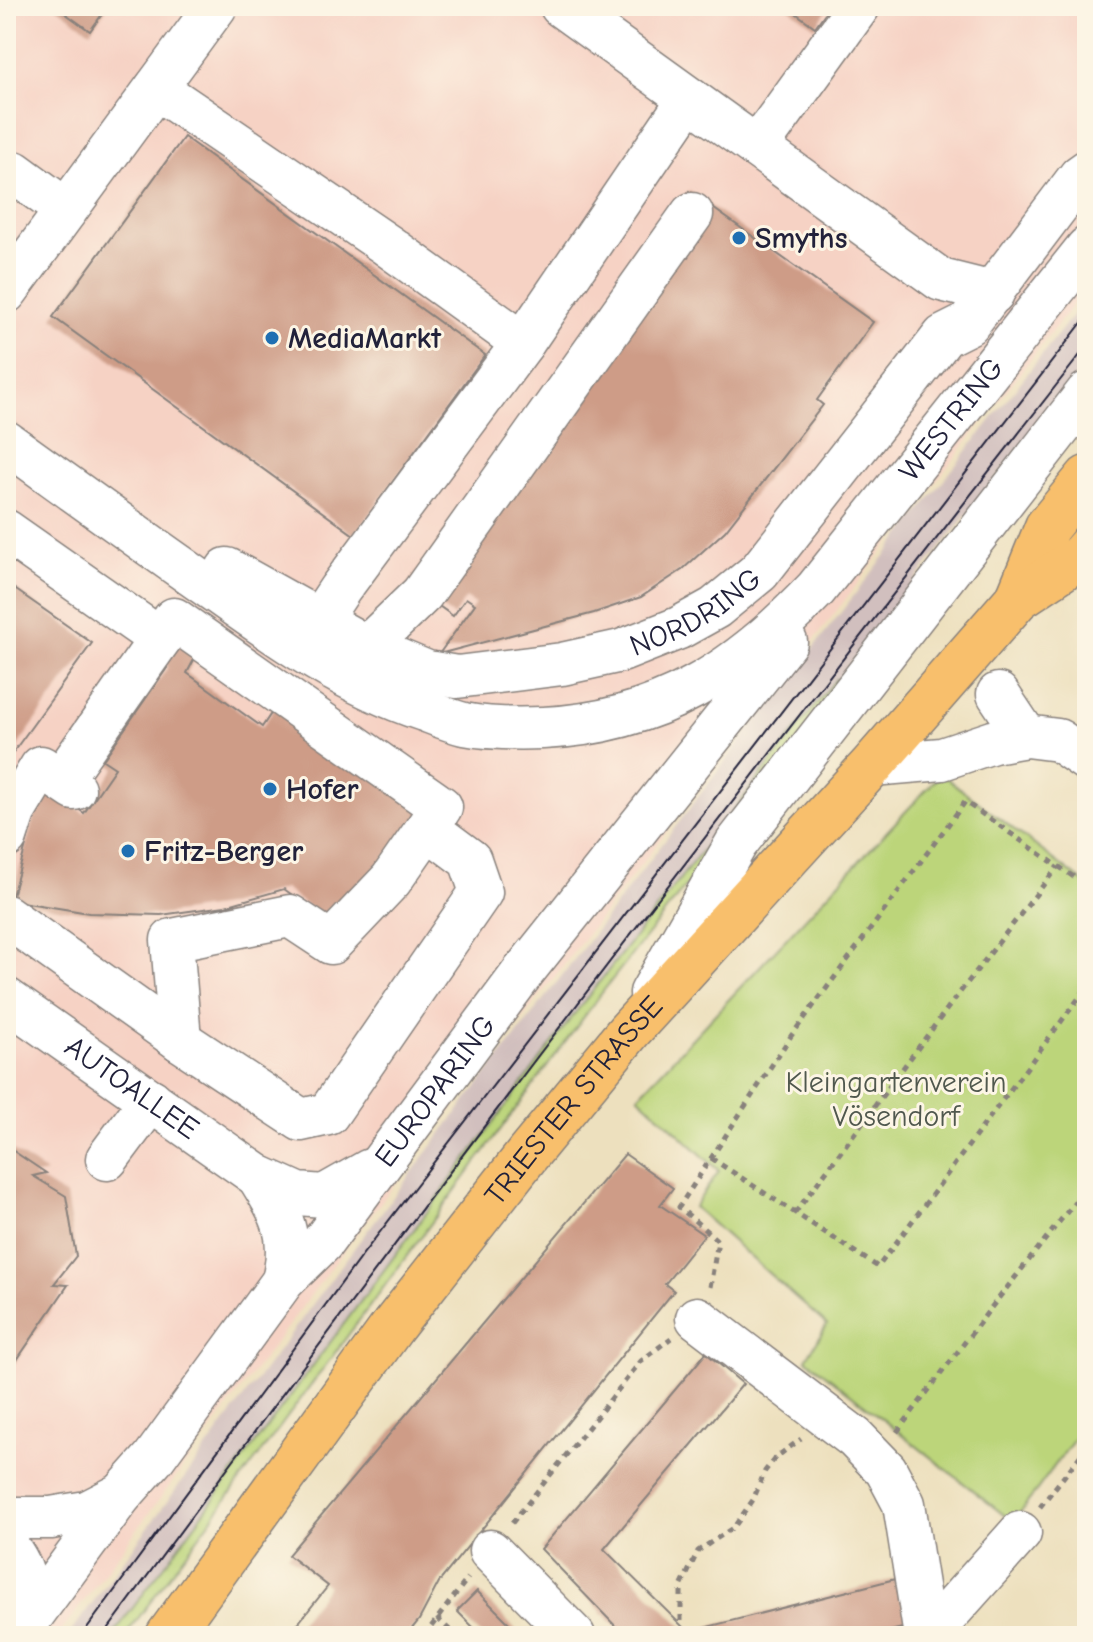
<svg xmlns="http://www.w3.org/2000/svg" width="1093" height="1642" font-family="'Comic Neue',sans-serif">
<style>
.built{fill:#f6d2c4}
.railway{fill:#d1bfbe}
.green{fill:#bcd57a;stroke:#6f7c5a;stroke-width:2}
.building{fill:#ce9c87}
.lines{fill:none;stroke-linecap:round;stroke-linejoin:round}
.minor-casing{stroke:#88817c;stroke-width:45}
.major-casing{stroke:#88817c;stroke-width:47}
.path{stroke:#88817c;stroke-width:5;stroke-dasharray:6 6;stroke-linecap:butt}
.minor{stroke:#fff;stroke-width:42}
.major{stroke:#f8bf6c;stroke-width:44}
.tram{stroke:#22223b;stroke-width:2}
.poi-dot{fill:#1f6fb2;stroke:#fcf5e5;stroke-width:3}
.labels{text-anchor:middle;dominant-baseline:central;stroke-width:6;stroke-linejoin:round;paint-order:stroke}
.poi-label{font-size:30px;font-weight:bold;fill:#22223b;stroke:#fcf5e5;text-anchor:start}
.street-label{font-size:30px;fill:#22223b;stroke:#fcf5e5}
.park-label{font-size:30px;fill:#50584e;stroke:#fcf5e5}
</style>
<rect width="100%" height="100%" fill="#fcf5e5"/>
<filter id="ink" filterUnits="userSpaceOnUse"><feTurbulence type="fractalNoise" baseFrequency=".0125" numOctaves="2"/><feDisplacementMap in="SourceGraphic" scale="16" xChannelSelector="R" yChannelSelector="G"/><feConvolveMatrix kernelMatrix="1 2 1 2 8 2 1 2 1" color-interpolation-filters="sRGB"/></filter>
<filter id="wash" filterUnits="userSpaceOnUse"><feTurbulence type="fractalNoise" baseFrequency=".006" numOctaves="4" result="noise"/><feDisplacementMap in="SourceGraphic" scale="32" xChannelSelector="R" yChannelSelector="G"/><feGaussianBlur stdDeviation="1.8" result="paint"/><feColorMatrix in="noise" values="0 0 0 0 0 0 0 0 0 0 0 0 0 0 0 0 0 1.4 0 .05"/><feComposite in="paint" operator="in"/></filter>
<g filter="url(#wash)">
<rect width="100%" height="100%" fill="#ede0be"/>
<path class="built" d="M6,6H1087V286L354,1237L58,1636H6Z"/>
<path class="railway" d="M1087,297V362L572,1017L112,1636H68L355,1247L760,716Z"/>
<g class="green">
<path d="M836,679L844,685L604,990L125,1636H112L572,1017Z"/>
<path d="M941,774L1087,885V1422L1013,1522L806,1359L827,1325L694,1207L719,1171L638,1096Z"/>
</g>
<g id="blocks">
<g class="building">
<path d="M55,6H108L90,31Z"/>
<path d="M786,6H830L815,27Z"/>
<path d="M184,137L485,355L354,535L53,317Z"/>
<path d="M689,191L873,322L817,400L823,405L725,531L682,570L641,597L594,613L439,654L475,604L466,598L453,616L408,584Z"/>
<path d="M6,583L92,643L6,762Z"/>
<path d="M179,639L198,652L187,673L262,727L276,706L425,810L330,922L284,889L225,906L161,915L89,913L21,902L12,896L43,784L84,813L115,768L103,760L167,668L166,656Z"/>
<path d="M6,1146L46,1173L33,1176L66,1196L76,1256L54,1284L68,1285L10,1370L6,1365Z"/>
<path d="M625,1154L673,1188L660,1205L704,1235L665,1284L674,1291L439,1582L419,1620L406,1636H288L328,1586L288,1555Z"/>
<path d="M706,1353L743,1384L604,1549L688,1632L895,1579L910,1626L871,1636H625L541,1549Z"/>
<path d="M477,1591L522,1636H482L457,1611Z"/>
</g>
</g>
</g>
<g filter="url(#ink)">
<use href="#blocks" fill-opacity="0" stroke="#88817c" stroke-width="2"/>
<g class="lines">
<defs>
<g id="minor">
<path d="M561,6L941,280L993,293"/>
<path d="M156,88L387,245L523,343"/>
<path d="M757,147L859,6"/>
<path d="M14,172L66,210"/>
<path d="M6,292L216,6"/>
<path id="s1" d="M6,442C77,493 147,544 219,594C285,641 346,684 424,710C437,715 451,721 464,724C489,729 517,729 543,728C659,723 738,671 816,589L1087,248"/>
<path d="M6,531L160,639L174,619L441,807L427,828L470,860L481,892L328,1114L301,1120L180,1040L6,916"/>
<path id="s2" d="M227,569L367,647L427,672L457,677L562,664L621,651L679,628L715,608L759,572L944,336L968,324L1080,176L1087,171"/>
<path d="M318,622L340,589L523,343L689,99"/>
<path d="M367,647L422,594L692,214"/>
<path d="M998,694L1026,736"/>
<path d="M872,765L942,759L993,742L1026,736L1058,740L1087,760"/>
<path d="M61,780L160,639"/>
<path d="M6,837L14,812L41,767L74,789"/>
<path d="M651,993L736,844L1087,393"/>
<path id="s3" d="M6,999L258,1176L298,1194L324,1196L370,1170"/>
<path d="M180,1040L172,940L290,916L331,943L391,880L427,828"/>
<path d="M107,1159L151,1100"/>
<path d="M258,1176C282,1215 294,1234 283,1281"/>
<path d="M697,1318L855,1438L886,1470L904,1504L925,1636"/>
<path id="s4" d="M6,1518H51L87,1512L122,1494L153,1459L283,1281L322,1243L524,971L786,642"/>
<path d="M6,1545C28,1570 32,1602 21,1633"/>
<path d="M490,1551L574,1636"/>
<path d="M23,1628L121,1495"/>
<path d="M928,1636L1020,1533"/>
</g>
<g id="major">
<path d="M1018,598L1047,527L1087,478"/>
<path id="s5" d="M168,1636L393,1326L527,1155L629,1031L872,765L1018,598L1080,557L1087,549"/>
</g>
</defs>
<use href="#minor" class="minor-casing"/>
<use href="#major" class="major-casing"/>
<g class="path">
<path d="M711,1158L878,1267L1087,987"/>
<path d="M795,1213L947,1009L1058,866"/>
<path d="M710,1287L718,1241L679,1207L791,1036L965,802L1087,886"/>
<path d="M897,1432L990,1309L1087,1187"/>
<path d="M1040,1507L1087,1447"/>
<path d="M512,1523L641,1361L671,1338"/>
<path d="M437,1618L456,1636"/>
<path d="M681,1621V1587L698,1551L734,1527L753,1500L765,1471L775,1458L801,1439"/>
<path d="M424,1636L468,1578"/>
</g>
<use href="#minor" class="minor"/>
<use href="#major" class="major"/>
<g class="tram">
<path d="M81,1636L363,1254L1087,316"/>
<path d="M103,1636C424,1200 753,772 1087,346"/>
</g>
</g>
</g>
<g class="poi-dot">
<circle cx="739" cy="238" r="8"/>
<circle cx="272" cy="338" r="8"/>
<circle cx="270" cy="789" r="8"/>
<circle cx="128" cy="851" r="8"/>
</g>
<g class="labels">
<g class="poi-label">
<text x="755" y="238">Smyths</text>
<text x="288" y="338">MediaMarkt</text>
<text x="286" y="789">Hofer</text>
<text x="144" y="851">Fritz-Berger</text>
</g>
<g class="street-label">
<text stroke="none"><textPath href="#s1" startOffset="1152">WESTRING</textPath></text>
<text stroke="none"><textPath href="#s2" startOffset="506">NORDRING</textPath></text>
<text stroke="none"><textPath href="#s3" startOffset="154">AUTOALLEE</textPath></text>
<text stroke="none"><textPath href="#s4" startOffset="632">EUROPARING</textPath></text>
<text stroke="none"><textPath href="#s5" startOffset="672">TRIESTER STRASSE</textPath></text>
</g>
<g class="park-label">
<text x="896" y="1082">Kleingartenverein<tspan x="896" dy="34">Vösendorf</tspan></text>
</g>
</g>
<rect width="1093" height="1642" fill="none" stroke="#fcf5e5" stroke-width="32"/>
</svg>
